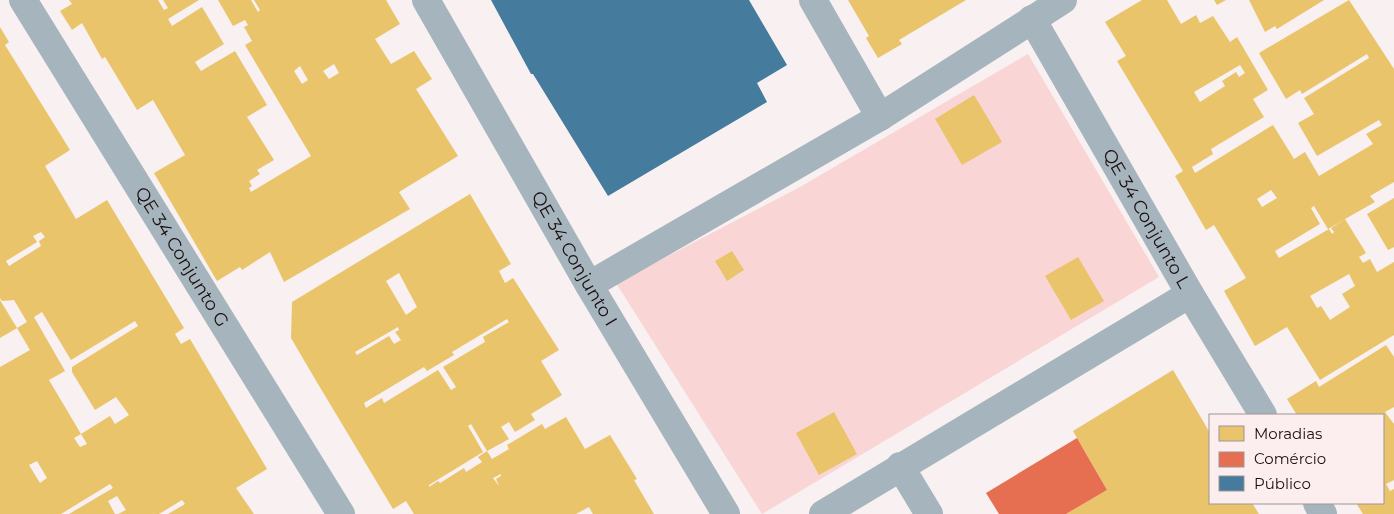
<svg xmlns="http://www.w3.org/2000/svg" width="1394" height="514" font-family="Montserrat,sans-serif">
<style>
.green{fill:#fad5d6}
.homes{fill:#e9c46a;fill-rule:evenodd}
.shops{fill:#e76f51}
.public{fill:#457b9d}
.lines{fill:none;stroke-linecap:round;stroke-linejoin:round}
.minor{stroke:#a6b5bd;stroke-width:28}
.labels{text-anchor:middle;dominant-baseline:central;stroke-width:5;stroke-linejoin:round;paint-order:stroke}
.street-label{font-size:18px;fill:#1a0e0f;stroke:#fcedee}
</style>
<rect width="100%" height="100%" fill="#f8f0f1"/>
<path class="green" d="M1028,54L1159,277L762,514L616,283L800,187Z"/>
<g class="homes">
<path d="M69,0H158L164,10L168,8L163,0H199L168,19L172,26L202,7L224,44L195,62L201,71L235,51L267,105L247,117L274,160L257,170L260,174L249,181L252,186L249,188L251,192L311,156L245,45L252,41L244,27L248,25L245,20L233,26L218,0H251L258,12L260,10L254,0H386L400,24L375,39L391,64L414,51L432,79L416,89L458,156L399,192L410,209L284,282L270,252L242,270L240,267L217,281L154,173L185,155L153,100L137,110L105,57L102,59L82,23L72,30L60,11L72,4ZM334,64L339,73L329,79L323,71ZM300,66L308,80L302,84L294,71Z"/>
<path d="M848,0H966L899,40L902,44L878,58L866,38L869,36Z"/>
<path d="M1142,0H1167L1181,24L1196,15L1200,23L1213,16L1230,42L1237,37L1268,90L1253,99L1264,117L1211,149L1213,154L1192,167L1195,173L1273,125L1294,159L1305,152L1319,176L1373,144L1366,134L1382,125L1379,120L1317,156L1298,123L1314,114L1304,98L1369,58L1367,54L1302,94L1300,90L1286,99L1259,53L1349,0L1394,69V182L1370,196L1375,202L1345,219L1366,253L1359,257L1363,263L1370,259L1377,272L1394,262V335L1320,380L1287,327L1255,346L1224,291L1246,278L1214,225L1206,230L1175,176L1183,171L1117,61L1126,56L1105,22ZM1240,65L1245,73L1239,77L1236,72L1222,81L1225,86L1200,102L1194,92ZM1271,190L1277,198L1262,207L1257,199ZM1314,206L1328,229L1345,219L1331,228L1334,232L1332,234L1329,229L1279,258L1275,251L1320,224L1311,208ZM1349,274L1355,286L1342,294L1350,307L1330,320L1321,306L1317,308L1310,296Z"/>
<path d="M1214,0H1226L1217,5Z"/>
<path d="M1249,0H1324L1277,29L1275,26L1265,32Z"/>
<path d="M0,27L9,42L5,45L70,150L45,166L76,219L107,200L184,328L175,334L181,344L190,339L267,469L236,488L254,514H168L185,504L182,500L159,514H118L126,510L117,496L108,501L115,514H69L113,488L110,484L61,514H0V367L30,350L17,328L27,322L14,300L2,301L0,298ZM41,232L45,237L39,241L41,246L9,266L6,261L37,242L33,236ZM42,312L71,360L135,321L138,326L72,367V372L95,410L116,397L129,415L115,424L110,416L81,434L49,380L65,371L34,317ZM81,434L87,444L80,447L74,438ZM37,461L47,478L40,483L29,465Z"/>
<path d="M974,95L1002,142L962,165L935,119Z"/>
<path d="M470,194L511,264L499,271L505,283L513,278L559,350L541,361L562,395L531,414L535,420L515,432L509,422L501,427L509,439L487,451L492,459L509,449L507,445L542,424L545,429L566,417L585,449L610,435L637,479L634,480L654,514H593L589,507L576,514H414L406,501L393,509L315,379L291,338L292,302ZM399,273L417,307L406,315L386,281ZM507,319L509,322L483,337L485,342L443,367L456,387L451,390L438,370L384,403L382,398L366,408L364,403L424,367L427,371L454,355L452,352ZM398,327L399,330L395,332L401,340L394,344L389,336L357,355L355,352ZM471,424L487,451L478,457L482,462L466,472L464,468L440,483L438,481L429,487V485L483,452L468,426ZM501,474V476L496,479L499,486L493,478Z"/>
<path d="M1394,198V247L1388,250L1367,214Z"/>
<path d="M732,251L744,270L727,281L715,261Z"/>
<path d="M1078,257L1104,301L1071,320L1045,276Z"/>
<path d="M0,300L17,328L0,338Z"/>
<path d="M1386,345L1394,357V407L1385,412L1394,424V480L1386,484L1390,491L1394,489V514H1363L1356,503H1383V415H1297L1287,399L1316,381L1319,387Z"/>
<path d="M1173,370L1210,433V503H1252L1259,514H1066L1107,490L1073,431Z"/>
<path d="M834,412L857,454L819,475L796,433Z"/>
</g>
<path class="shops" d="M1077,438L1107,490L1066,514H999L986,493Z"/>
<path class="public" d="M491,0H749L787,65L757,83L767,102L608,196L533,74H531Z"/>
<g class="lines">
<g class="minor">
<path id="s1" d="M23,0L341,514"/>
<path id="s2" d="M426,0L589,285L726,514"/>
<path d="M813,0L880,117"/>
<path id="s3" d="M1032,19L1190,294L1263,415"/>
<path d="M589,285L880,117L1063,0"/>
<path d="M900,466L929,514"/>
<path d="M1317,503L1323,514"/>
<path d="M823,514L1190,294"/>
</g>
</g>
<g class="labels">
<g class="street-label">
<text stroke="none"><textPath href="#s3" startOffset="230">QE 34 Conjunto L</textPath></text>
<text stroke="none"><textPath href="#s1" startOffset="302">QE 34 Conjunto G</textPath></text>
<text stroke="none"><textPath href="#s2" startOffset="298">QE 34 Conjunto I</textPath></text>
</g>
</g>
<rect x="1209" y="414" width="175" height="90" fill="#fcedee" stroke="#a29495"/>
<rect x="1219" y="426" width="25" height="15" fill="#e9c46a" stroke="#a29495"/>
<text x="1254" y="439" font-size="15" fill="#1a0e0f">Moradias</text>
<rect x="1219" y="452" width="25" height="15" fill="#e76f51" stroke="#a29495"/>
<text x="1254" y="464" font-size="15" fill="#1a0e0f">Comércio</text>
<rect x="1219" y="476" width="25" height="15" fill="#457b9d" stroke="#a29495"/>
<text x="1254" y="489" font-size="15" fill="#1a0e0f">Público</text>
</svg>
